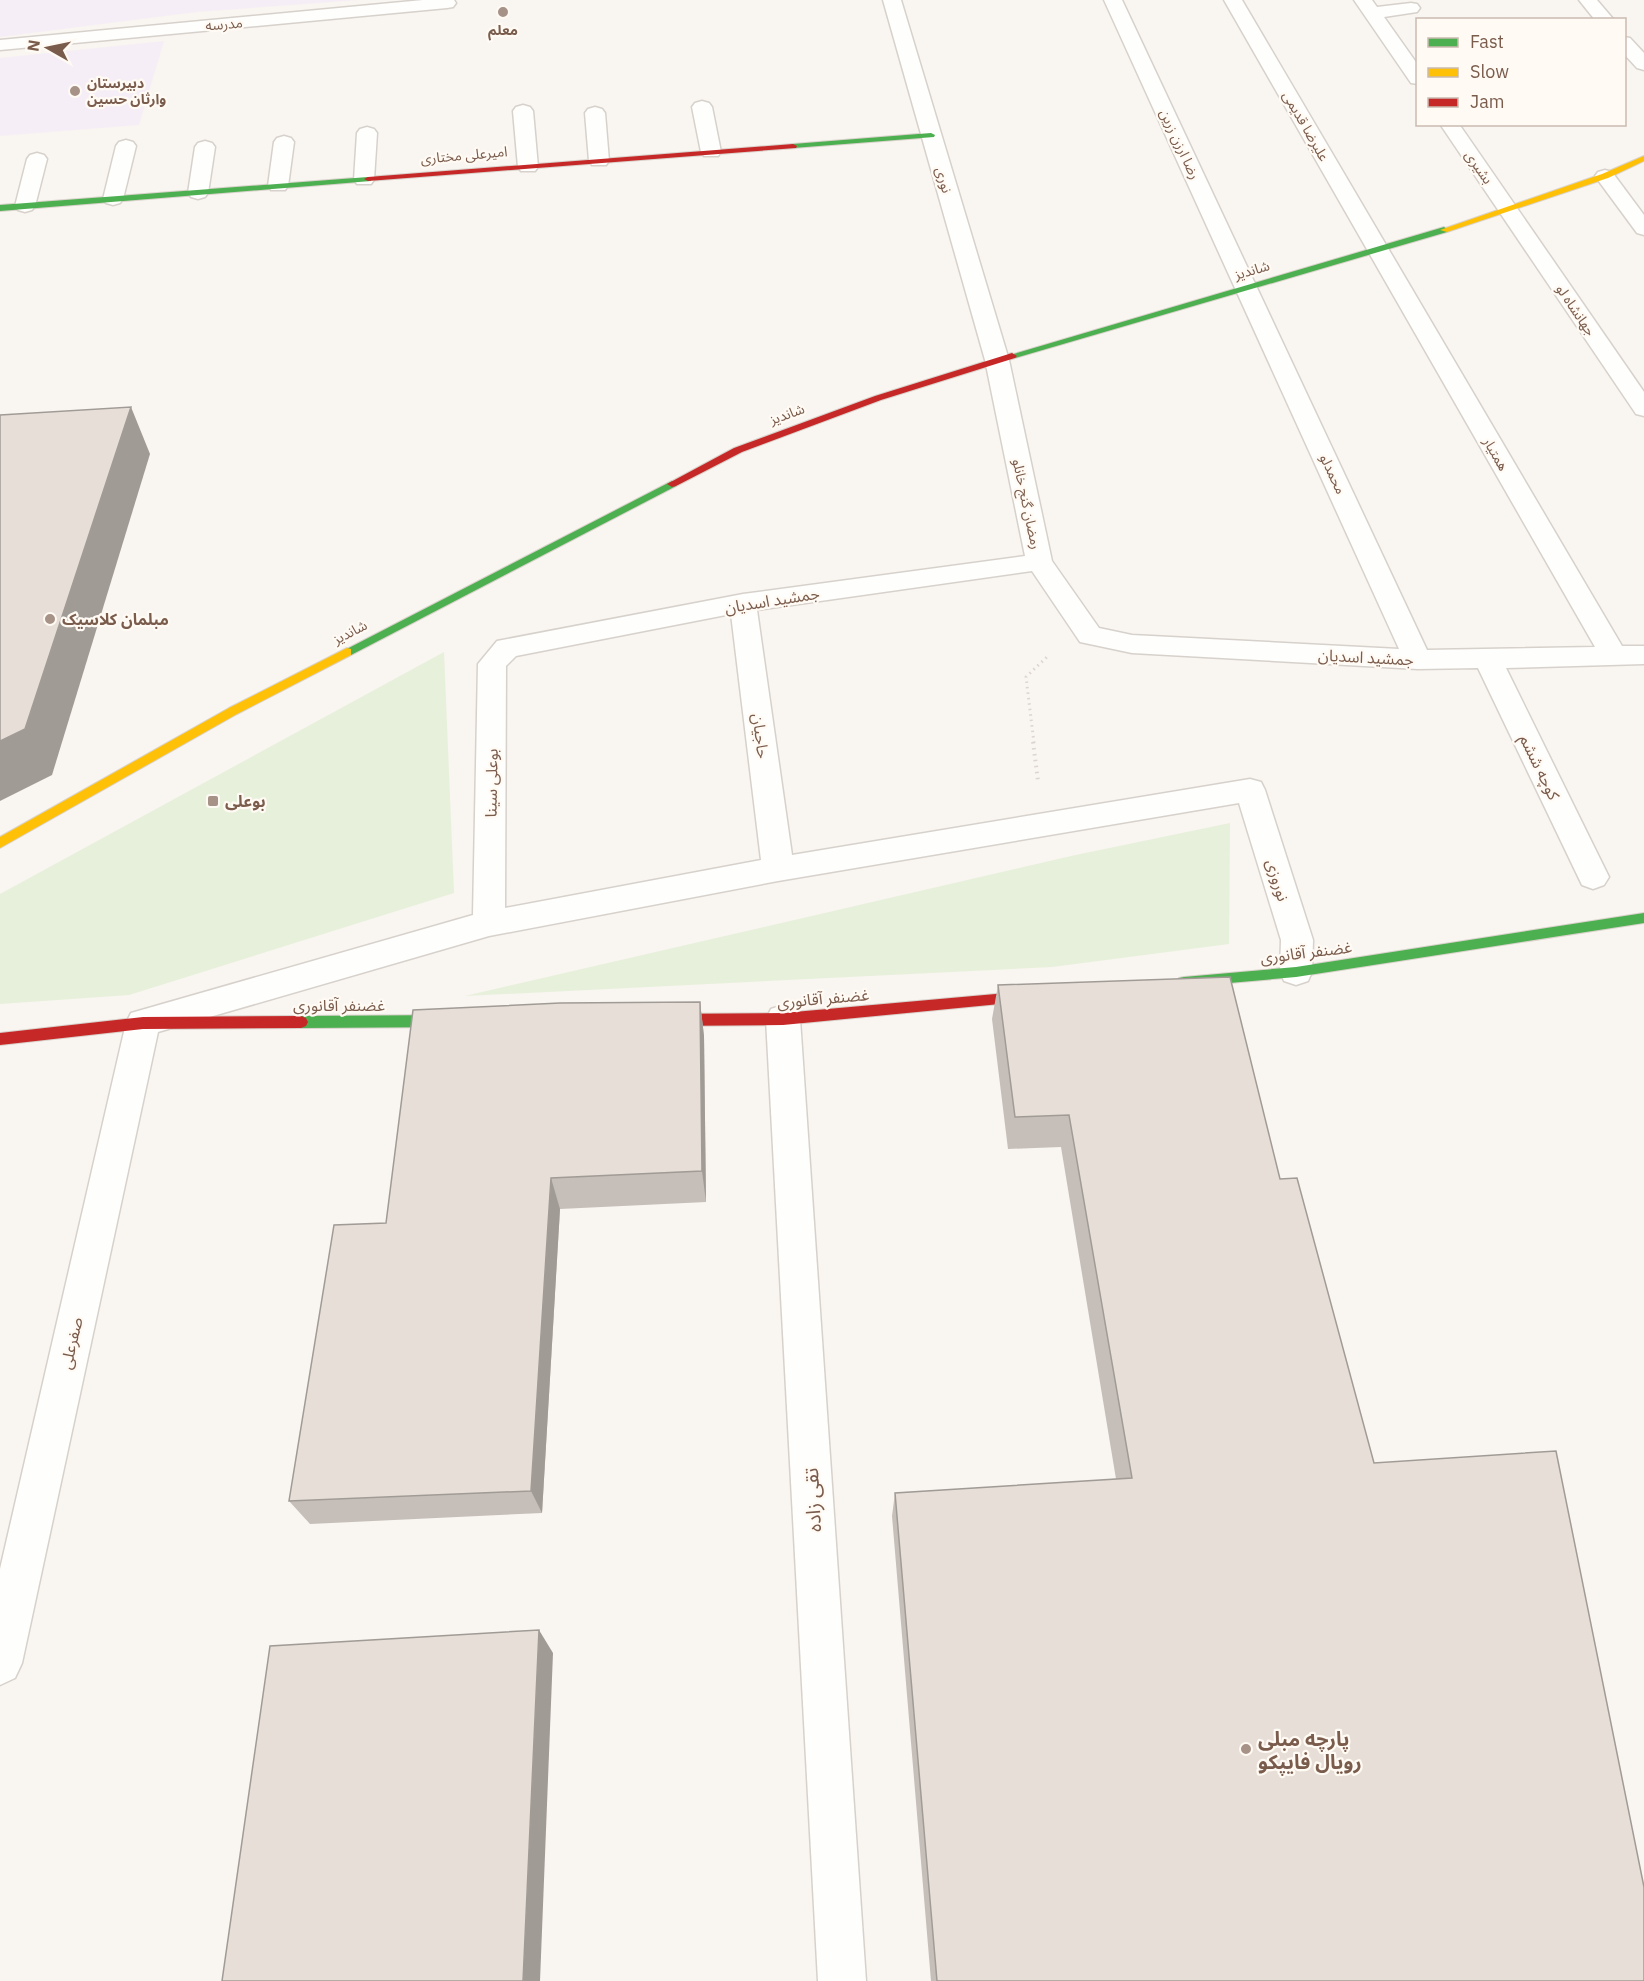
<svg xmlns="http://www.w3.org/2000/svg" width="1644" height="1981" font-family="'IBM Plex Sans','Noto Sans Arabic',sans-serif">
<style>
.education{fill:#f6eef6}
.green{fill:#e7f0db}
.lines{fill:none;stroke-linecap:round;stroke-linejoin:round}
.street-casing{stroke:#d7d1cb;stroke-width:3}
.fast-casing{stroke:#d9d2cb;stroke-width:2}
.slow-casing{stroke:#d9d2cb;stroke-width:2}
.jam-casing{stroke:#d9d2cb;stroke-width:2}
.path-far1{stroke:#dcd5d0;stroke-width:3;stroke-dasharray:1.5 4;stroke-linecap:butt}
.path{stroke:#dcd5d0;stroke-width:4;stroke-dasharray:1.5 4.5;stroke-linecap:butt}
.street{fill:#fefefd;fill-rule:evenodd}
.fast{fill:#4caf50;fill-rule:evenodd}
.slow{fill:#ffc107;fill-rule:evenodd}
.jam{fill:#c62828;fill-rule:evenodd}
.wall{fill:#c6bfb9}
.shaded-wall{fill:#a19b96}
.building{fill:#e6ded7;stroke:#a19b96;stroke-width:1.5}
.poi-dot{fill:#a69286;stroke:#fffaf3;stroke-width:2}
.labels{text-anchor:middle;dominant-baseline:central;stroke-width:4.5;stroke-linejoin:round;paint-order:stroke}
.far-street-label{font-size:14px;fill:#7a5c4d;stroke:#fffaf3}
.far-poi-label{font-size:14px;font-weight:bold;fill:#7a5c4d;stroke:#fffaf3}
.street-label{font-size:16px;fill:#7a5c4d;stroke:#fffaf3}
.poi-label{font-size:16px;font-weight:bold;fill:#7a5c4d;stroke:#fffaf3;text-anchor:start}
.near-street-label{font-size:20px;fill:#7a5c4d;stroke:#fffaf3}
.near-poi-label{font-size:20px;font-weight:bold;fill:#7a5c4d;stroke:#fffaf3;text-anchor:start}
</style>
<rect width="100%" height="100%" fill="#f9f5f0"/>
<g class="education">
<path d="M0,0H359L197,12L0,37Z"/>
<path d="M164,41L139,125L0,136V58Z"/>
</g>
<g class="green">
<path d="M444,652L454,893L129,995L0,1004V894Z"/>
<path d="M1230,823L1229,944L1052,967L465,996L1071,856Z"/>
</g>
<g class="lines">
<defs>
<g id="street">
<path d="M423,0H454L456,3L453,7L447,8L0,50V40Z"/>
<path d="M883,0H901L1009,360L1052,561L1099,628L1132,635L1399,649L1104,0H1122L1427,650L1595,647L1224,0H1242L1622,646H1644V664L1506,668L1609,877L1604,885L1593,889L1582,885L1478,668L1418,669L1132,653L1080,642L1032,571L757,610L792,855L1250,779L1261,782L1265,790L1313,940L1312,972L1308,981L1296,985L1284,981L1280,972L1281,940L1239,803L778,881L489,936L158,1032L22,1663L15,1678L0,1685V1569L126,1023L131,1013L473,915L478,664L497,641L743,594L1025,556L985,360ZM731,614L761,860L505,908L506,666L516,656Z"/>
<path d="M1354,0H1372L1377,7L1411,3L1417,4L1420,8L1417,12L1384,17L1418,65V84L1411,83Z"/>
<path d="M1579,0H1597L1614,20H1595Z"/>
<path d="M1624,37L1630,38L1644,53V70L1637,68L1624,54Z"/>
<path d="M702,101L709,103L712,107L721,152L718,156H704L701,152L692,107L695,103Z"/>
<path d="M523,105L530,107L533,111L538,167L535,171H521L518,167L513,111L516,107Z"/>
<path d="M595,107L602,109L605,113L609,161L606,165H592L589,161L585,113L588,109Z"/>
<path d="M1440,124H1459L1644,392V416L1636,414Z"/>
<path d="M367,127L374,129L377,133L374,180L371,184H357L354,180L357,133L360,129Z"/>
<path d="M284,136L291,138L294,142L288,186L285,190H271L268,186L274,142L277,138Z"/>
<path d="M126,140L133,142L136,146L123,199L120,203L113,205L106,203L103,199L116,146L119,142Z"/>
<path d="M205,141L212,143L215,147L208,193L205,197L198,199L191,197L188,193L195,147L198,143Z"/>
<path d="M37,153L44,155L47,159L35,206L32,210L25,212L18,210L15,206L27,159L30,155Z"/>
<path d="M1605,170L1612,172L1644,215V235L1637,233L1595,176L1598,172Z"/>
<path d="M783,1005L795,1009L800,1019L866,1981H818L766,1019L771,1009Z"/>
</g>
<g id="fast">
<path d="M931,133L935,135L934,137L793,148L789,146L793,144Z"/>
<path d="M368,177H371V181L0,211V205Z"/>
<path d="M1444,227L1448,230L1447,232L1015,358L1007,356Z"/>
<path d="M672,481L676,482V486L351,655H343L341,652Z"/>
<path d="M1644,913V923L1296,977L1184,987L1179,986L1177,982L1179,978L1184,977L1296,967Z"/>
<path d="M456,1015L461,1017L463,1021L461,1025L456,1027L301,1028L296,1026L294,1022L296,1018L301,1016Z"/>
</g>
<g id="slow">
<path d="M1644,156V161L1608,178L1447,232L1440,230L1602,174Z"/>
<path d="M347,648L351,649V655L237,714L0,848V837L229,708Z"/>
</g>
<g id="jam">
<path d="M793,144L797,146L796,148L368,181L364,179L368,177Z"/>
<path d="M1012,353L1017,356L1015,358L881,400L742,452L676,486L672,487L667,484L734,448L875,396Z"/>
<path d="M1040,990L1045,991L1047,995L1045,999L1040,1000L783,1025L658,1026L653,1024L651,1020L653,1016L658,1014L783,1013Z"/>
<path d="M301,1016L306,1018L308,1022L306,1026L301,1028L143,1029L0,1045V1033L143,1017Z"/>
</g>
</defs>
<use href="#street" class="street-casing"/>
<use href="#fast" class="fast-casing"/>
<use href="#slow" class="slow-casing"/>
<use href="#jam" class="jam-casing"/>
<path class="path-far1" d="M1034,743L1026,677L1049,655"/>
<path class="path" d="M1033,742L1038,781"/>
<use href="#street" class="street"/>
<use href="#fast" class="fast"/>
<use href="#slow" class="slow"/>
<use href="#jam" class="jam"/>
</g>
<g class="wall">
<path d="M998,985L1280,1179L1374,1463L1644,1981H931L892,1516L895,1493L1116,1479L1061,1147L1008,1149L992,1019Z"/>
<path d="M700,1002L704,1036L706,1202L560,1209L542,1513L310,1524L289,1501L386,1223Z"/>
</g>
<g class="shaded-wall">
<path d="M131,407L150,454L52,775L0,801V741Z"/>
<path d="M700,1002L704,1036L706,1202L702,1171Z"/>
<path d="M551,1178L560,1209L542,1513L531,1491Z"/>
<path d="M539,1630L553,1653L540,1981H523Z"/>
</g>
<g class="building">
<path d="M131,407L25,729L0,741V415Z"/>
<path d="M1230,977L1280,1179L1297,1178L1374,1463L1556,1451L1644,1887V1981H937L895,1493L1132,1478L1069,1115L1015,1117L998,985Z"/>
<path d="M700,1002L702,1171L551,1178L531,1491L289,1501L334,1225L386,1223L413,1010L560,1003Z"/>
<path d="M539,1630L523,1981H222L270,1646Z"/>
</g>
<g class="poi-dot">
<circle cx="503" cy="12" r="6"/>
<circle cx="75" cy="91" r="6"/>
<circle cx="50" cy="619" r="6"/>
<rect x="207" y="795" width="12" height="12" rx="3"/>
<circle cx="1246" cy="1749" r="6"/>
</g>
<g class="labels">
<g class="far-street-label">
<text transform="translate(224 24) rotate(-5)">مدرسه</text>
<text transform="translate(1306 126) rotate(60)">علیرضا قدیمی</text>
<text transform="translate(1180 144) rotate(65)">رضا ارزن زرین</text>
<text transform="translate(464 155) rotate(-5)">امیرعلی مختاری</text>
<text transform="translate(1479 167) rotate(55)">بشیری</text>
<text transform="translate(944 180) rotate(74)">نوری</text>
<text transform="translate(1252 270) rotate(-16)">شاندیز</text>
<text transform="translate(1576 310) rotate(56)">جهانشاه لو</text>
<text transform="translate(787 414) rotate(-20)">شاندیز</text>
<text transform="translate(1496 454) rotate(60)">همتیار</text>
<text transform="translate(1333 474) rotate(65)">محمدلو</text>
<text transform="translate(1027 504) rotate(78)">رمضان گنج خانلو</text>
<text transform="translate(350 632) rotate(-27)">شاندیز</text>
</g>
<g class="far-poi-label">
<text x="503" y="30">معلم</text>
<text x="87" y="83" text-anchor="start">دبیرستان<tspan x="87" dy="16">وارثان حسین</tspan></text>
</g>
<g class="street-label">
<text transform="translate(772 600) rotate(-9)">جمشید اسدیان</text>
<text transform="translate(1366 657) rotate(3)">جمشید اسدیان</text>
<text transform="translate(761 736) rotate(83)">حاجیان</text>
<text transform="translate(1540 767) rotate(64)">کوچه ششم</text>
<text transform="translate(491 783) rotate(-89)">بوعلی سینا</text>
<text transform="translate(1278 880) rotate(73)">نوروزی</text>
<text transform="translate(1306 952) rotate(-7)">غضنفر آقانوری</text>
<text transform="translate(823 998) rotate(-5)">غضنفر آقانوری</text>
<text x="339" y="1005">غضنفر آقانوری</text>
<text transform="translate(71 1343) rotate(-77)">صفرعلی</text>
</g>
<g class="poi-label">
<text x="62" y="619">مبلمان کلاسیک</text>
<text x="225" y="801">بوعلی</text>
</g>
<g class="near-street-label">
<text transform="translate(812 1500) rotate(-93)">تقی زاده</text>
</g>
<g class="near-poi-label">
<text x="1258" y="1738">پارچه مبلی<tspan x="1258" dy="23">رویال فایپکو</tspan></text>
</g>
</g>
<rect x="1416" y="18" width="210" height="108" fill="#fffaf3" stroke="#cabbb1" stroke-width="1.5"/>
<rect x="1428" y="38" width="30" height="9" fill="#4caf50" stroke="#cabbb1" stroke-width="1.5"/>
<text x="1470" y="48" font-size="18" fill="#7a5c4d">Fast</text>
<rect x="1428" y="68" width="30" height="9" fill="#ffc107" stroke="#cabbb1" stroke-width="1.5"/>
<text x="1470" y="78" font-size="18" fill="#7a5c4d">Slow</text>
<rect x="1428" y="98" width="30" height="9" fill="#c62828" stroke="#cabbb1" stroke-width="1.5"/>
<text x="1470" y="108" font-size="18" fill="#7a5c4d">Jam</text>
<g transform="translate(48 48) rotate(279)" stroke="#fffaf3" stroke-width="4.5" paint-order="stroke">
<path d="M0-4.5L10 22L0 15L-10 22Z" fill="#7a5c4d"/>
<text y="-9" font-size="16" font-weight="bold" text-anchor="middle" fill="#7a5c4d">N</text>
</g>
</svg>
